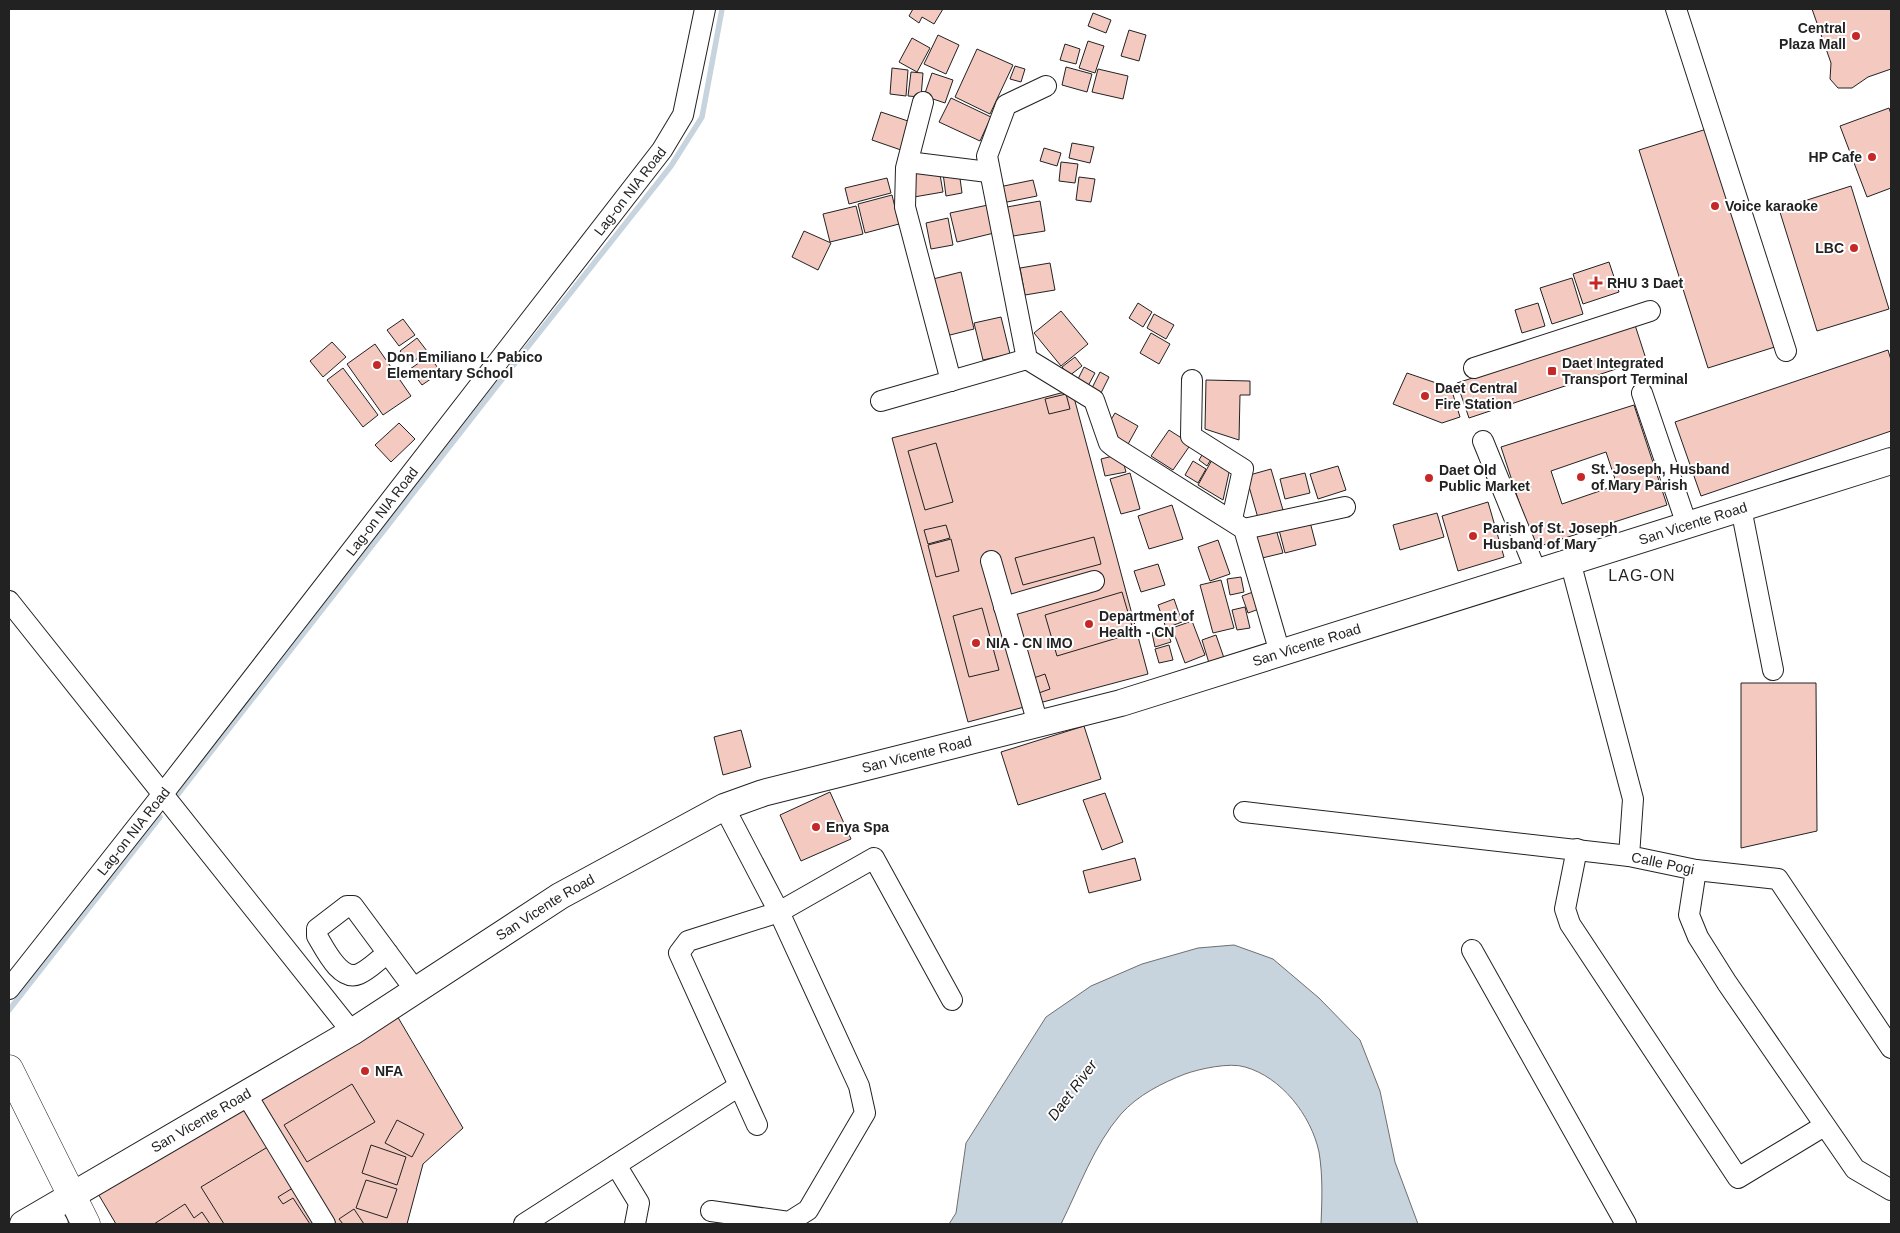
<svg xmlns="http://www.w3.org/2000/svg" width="1900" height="1233" font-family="Helvetica,sans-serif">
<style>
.water{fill:#c7d3dd;stroke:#6f6f6f}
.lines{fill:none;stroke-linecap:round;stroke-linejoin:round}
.stream{stroke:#c7d3dd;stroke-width:5.5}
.building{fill:#f3c9c0;stroke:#222;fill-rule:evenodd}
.minor-casing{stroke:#222;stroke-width:22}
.major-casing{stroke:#222;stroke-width:28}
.highway-casing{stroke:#222;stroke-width:29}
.minor{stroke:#fff;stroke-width:20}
.major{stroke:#fff;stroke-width:26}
.highway{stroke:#fff;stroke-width:28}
.poi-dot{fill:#c62828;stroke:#fff;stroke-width:2}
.labels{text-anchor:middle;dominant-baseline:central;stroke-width:4;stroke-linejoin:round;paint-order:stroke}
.poi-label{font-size:14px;font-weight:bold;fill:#222;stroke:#fff;text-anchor:start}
.street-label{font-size:14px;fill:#222;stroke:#fff}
.water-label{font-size:15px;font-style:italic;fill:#222;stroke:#fff}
.quarter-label{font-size:16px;letter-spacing:1px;fill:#222;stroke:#fff}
</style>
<rect width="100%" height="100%" fill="#fff"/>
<path class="water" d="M1234,945L1273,959L1319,998L1360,1040L1380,1091L1395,1162L1418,1224H1321C1322,1200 1323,1176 1319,1152C1311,1115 1281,1077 1245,1067C1230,1062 1199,1069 1185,1074C1162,1083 1138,1095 1121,1114C1094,1145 1079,1188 1061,1224H949L956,1213L966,1143L1046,1017L1091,986L1142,964L1198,948Z"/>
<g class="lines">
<g class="stream">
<path d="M178,794L492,392L671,166L702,117L722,9"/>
<path d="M9,1010L160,817"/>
</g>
</g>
<g class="building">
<path d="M913,9H943L934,24L922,17L919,23L909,16Z"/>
<path d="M1812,9H1891V69L1868,77L1852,88H1838L1830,79L1831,63Z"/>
<path d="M1093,13L1111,20L1106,33L1088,26Z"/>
<path d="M1129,30L1146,35L1139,61L1121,56Z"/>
<path d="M938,35L959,45L946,74L924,64Z"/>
<path d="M912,38L930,48L917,72L899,62Z"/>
<path d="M1088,41L1104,46L1095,73L1079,68Z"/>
<path d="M1065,44L1080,49L1076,64L1060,60Z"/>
<path d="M977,49L1013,65L990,114L955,97Z"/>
<path d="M1015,66L1025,69L1021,82L1010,79Z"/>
<path d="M1066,67L1092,74L1087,92L1062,85Z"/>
<path d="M892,68L908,70L906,96L890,94Z"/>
<path d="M1098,69L1128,76L1123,99L1092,92Z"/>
<path d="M911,72L923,73L921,97L908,96Z"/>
<path d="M932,73L953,80L945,103L924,96Z"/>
<path d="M951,98L991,117L980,141L939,122Z"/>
<path d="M1889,108L1891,114V188L1867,197L1840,126Z"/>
<path d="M881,112L911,122L901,150L872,140Z"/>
<path d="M1710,128L1778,346L1708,368L1639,150Z"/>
<path d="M1072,143L1094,147L1090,163L1069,158Z"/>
<path d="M1044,148L1061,153L1057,166L1040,161Z"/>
<path d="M1061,162L1078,164L1075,183L1059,181Z"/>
<path d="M939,169L943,192L914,197L910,174Z"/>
<path d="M959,171L962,193L946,196L943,173Z"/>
<path d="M1079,177L1095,179L1091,202L1076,200Z"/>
<path d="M887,178L891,193L849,204L845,188Z"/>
<path d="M1033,180L1037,196L1002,203L999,187Z"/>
<path d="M1851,186L1889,309L1817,331L1779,209Z"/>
<path d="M892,195L899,224L865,233L858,204Z"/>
<path d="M1040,201L1045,231L1013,236L1007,207Z"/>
<path d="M988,205L994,233L957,242L950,213Z"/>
<path d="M856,206L863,234L830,242L823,214Z"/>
<path d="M948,218L953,245L931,249L926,223Z"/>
<path d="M804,231L831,243L818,270L792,257Z"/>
<path d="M1609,262L1619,292L1583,304L1573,274Z"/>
<path d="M1050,263L1055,290L1025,295L1020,268Z"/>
<path d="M961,272L974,329L946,336L933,279Z"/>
<path d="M1572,278L1583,314L1552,324L1540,288Z"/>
<path d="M1138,303L1152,312L1143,327L1129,318Z"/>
<path d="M1538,303L1545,326L1522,333L1515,310Z"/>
<path d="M1061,311L1088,344L1061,366L1034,333Z"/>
<path d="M1154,314L1174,325L1166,339L1147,328Z"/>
<path d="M1001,317L1010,354L983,360L974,323Z"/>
<path d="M403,319L415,335L399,346L387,330Z"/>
<path d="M1635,325L1646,359L1469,418L1457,383Z"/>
<path d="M1151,333L1170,344L1159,364L1140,353Z"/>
<path d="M417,338L427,351L410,364L400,351Z"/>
<path d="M332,342L346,357L323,377L310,361Z"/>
<path d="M375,344L411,396L383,415L347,364Z"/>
<path d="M1888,350L1891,360V431L1701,496L1675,422Z"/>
<path d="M429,356L441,372L422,385L410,369Z"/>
<path d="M1075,357L1082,366L1069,376L1062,367Z"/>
<path d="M1084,367L1095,373L1088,386L1077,381Z"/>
<path d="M343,368L378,415L363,427L327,380Z"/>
<path d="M1100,372L1109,377L1101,393L1092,388Z"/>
<path d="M1407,373L1451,388L1460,417L1442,423L1393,404Z"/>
<path d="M1206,380L1250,381V395H1240L1239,440L1205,429Z"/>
<path d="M1072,390L1148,674L968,722L892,438Z"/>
<path d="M1066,394L1070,409L1049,414L1045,399Z"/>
<path d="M1634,405L1667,505L1534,548L1501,447ZM1606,452L1617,485L1562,504L1551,471Z"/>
<path d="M1115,413L1138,426L1127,446L1117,440L1109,423Z"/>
<path d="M399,423L415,439L391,462L375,445Z"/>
<path d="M1169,430L1191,444L1173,470L1151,456Z"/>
<path d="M936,443L953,502L925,510L908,451Z"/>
<path d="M1205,450L1213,456L1207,466L1199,460Z"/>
<path d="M1121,454L1126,472L1105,476L1101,459Z"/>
<path d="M1213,458L1230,468L1223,500L1198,485Z"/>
<path d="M1193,461L1206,469L1198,483L1185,475Z"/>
<path d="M1338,466L1346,490L1318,499L1310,474Z"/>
<path d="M1271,469L1283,510L1258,518L1246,476Z"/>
<path d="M1130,473L1140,509L1121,514L1110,479Z"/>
<path d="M1305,473L1310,493L1285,499L1280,479Z"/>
<path d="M1488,502L1504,557L1458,571L1442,516Z"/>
<path d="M1172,505L1183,539L1149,549L1138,516Z"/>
<path d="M1437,513L1444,537L1400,550L1393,525Z"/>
<path d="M1309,518L1316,545L1285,553L1278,526Z"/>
<path d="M946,525L950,538L928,544L924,530Z"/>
<path d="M1275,526L1283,553L1258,559L1251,533Z"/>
<path d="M1094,537L1101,564L1023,585L1015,558Z"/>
<path d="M951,539L959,571L936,577L928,545Z"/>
<path d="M1218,540L1230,574L1210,581L1198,547Z"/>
<path d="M1158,564L1165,585L1141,592L1134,571Z"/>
<path d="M1241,577L1244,592L1230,595L1227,579Z"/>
<path d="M1221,580L1234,628L1213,633L1200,585Z"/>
<path d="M1122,592L1134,633L1057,656L1045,615Z"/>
<path d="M1253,592L1259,609L1248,613L1242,596Z"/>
<path d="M1174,599L1182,622L1166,628L1158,605Z"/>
<path d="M1245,607L1250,628L1237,630L1232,610Z"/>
<path d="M982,608L999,670L969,677L953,616Z"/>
<path d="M1192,621L1205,655L1185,663L1172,628Z"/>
<path d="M1167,629L1171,642L1155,647L1152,633Z"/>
<path d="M1216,635L1224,658L1209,663L1202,640Z"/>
<path d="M1169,645L1173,660L1159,663L1155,649Z"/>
<path d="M1045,674L1050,689L1033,695L1028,680Z"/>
<path d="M1741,683H1816L1817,831L1741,848Z"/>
<path d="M1084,726L1101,779L1018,805L1001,752Z"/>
<path d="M741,730L751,767L723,775L714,737Z"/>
<path d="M830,792L851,839L801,861L780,815Z"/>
<path d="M1105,793L1123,842L1102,850L1083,800Z"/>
<path d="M1135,858L1141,880L1089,893L1083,871Z"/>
<path d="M396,1014L463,1128L423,1164L407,1224H116L97,1192Z"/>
<path d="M352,1084L375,1122L307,1162L284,1125Z"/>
<path d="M397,1120L424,1134L412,1157L385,1143Z"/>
<path d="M271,1145L296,1186L278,1197L283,1204L293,1198L310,1224H224L201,1187Z"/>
<path d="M371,1145L406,1157L397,1185L362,1173Z"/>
<path d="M366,1180L397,1189L387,1218L356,1208Z"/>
<path d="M185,1204L194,1218L202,1212L210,1224H154Z"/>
<path d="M354,1209L364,1224H343L339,1219Z"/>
</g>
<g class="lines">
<defs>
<g id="minor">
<path d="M1676,9L1786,351"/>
<path d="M1046,86L1006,105L987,156L1027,359L1094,400L1109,443L1114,447L1244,529L1280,653"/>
<path d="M923,102L906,168L905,207L951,381"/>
<path d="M908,162L988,172"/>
<path d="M1474,368L1650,311"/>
<path d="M1192,380L1191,436L1243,469L1232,519"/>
<path d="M1642,393L1687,525"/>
<path d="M881,401L1027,359"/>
<path d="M1483,441L1536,571"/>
<path d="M1741,508L1773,670"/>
<path d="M1244,529L1345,507"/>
<path d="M991,561L1038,724"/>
<path id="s1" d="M1570,561L1633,799L1629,856L1696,870L1689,915L1698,937L1727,983L1855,1169L1891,1190"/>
<path d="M9,601L352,1032"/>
<path d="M1004,607L1094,581"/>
<path d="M1244,812L1629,856"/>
<path d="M1577,849L1565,909L1570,924L1738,1178L1824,1126"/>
<path d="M1696,870L1778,879L1891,1048"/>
<path d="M1472,950L1626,1224"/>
<path d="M388,953C379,959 369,970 359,974C340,982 325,949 317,936V929L347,906H353L415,990"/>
<path id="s2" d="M9,989L162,795L662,150L683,115L705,9"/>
<path d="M246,1094L325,1224"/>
<path d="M757,1125L679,953L688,941L779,912L874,858L952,1000"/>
<path d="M616,1165L639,1203L635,1224"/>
<path d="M49,1208L58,1224"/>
<path d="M711,1211L789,1222L808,1210L865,1113L859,1086L779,912L724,807"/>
<path d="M524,1224L739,1086"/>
</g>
<g id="major">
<path id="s3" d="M23,1224L352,1032L560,896L724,807L763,793L1121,703L1891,461"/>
</g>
<path id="highway" d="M9,1069L86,1224"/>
</defs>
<use href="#minor" class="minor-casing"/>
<use href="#major" class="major-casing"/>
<use href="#highway" class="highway-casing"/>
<use href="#minor" class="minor"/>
<use href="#major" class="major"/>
<use href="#highway" class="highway"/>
</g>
<g class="poi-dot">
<circle cx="1856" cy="36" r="5"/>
<circle cx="1872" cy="157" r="5"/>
<circle cx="1715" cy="206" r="5"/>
<circle cx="1854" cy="248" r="5"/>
<path d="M1593.5 275.5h5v5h5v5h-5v5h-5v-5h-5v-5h5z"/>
<circle cx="377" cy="365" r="5"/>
<rect x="1547" y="366" width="10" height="10" rx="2.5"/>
<circle cx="1425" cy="396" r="5"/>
<circle cx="1581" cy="477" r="5"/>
<circle cx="1429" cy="478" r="5"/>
<circle cx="1473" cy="536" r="5"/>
<circle cx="1089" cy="624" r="5"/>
<circle cx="976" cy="643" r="5"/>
<circle cx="816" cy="827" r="5"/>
<circle cx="365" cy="1071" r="5"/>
</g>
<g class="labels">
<g class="poi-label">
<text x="1846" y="28" text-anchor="end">Central<tspan x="1846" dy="16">Plaza Mall</tspan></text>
<text x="1862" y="157" text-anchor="end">HP Cafe</text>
<text x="1725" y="206">Voice karaoke</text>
<text x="1844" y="248" text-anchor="end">LBC</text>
<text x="1607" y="283">RHU 3 Daet</text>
<text x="387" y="357">Don Emiliano L. Pabico<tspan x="387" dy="16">Elementary School</tspan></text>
<text x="1562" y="363">Daet Integrated<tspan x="1562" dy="16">Transport Terminal</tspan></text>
<text x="1435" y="388">Daet Central<tspan x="1435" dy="16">Fire Station</tspan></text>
<text x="1591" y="469">St. Joseph, Husband<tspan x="1591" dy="16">of Mary Parish</tspan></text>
<text x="1439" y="470">Daet Old<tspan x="1439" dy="16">Public Market</tspan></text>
<text x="1483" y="528">Parish of St. Joseph<tspan x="1483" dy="16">Husband of Mary</tspan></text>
<text x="1099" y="616">Department of<tspan x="1099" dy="16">Health - CN</tspan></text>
<text x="986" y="643">NIA - CN IMO</text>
<text x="826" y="827">Enya Spa</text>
<text x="375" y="1071">NFA</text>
</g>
<g class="street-label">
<text stroke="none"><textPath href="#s2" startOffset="1011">Lag-on NIA Road</textPath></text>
<text stroke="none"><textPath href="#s2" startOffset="606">Lag-on NIA Road</textPath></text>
<text stroke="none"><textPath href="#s3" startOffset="1826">San Vicente Road</textPath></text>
<text stroke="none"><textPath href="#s3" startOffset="1421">San Vicente Road</textPath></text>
<text stroke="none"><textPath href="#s3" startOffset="1016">San Vicente Road</textPath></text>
<text stroke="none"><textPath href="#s2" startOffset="201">Lag-on NIA Road</textPath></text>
<text stroke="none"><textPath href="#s1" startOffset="338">Calle Pogi</textPath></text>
<text stroke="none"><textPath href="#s3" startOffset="611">San Vicente Road</textPath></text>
<text stroke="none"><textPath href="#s3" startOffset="206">San Vicente Road</textPath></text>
</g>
<g class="water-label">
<text transform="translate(1072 1090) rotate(-53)">Daet River</text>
</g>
<g class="quarter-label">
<text x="1642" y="575">LAG-ON</text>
</g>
</g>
<rect width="1900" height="1233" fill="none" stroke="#222222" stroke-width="20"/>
</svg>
